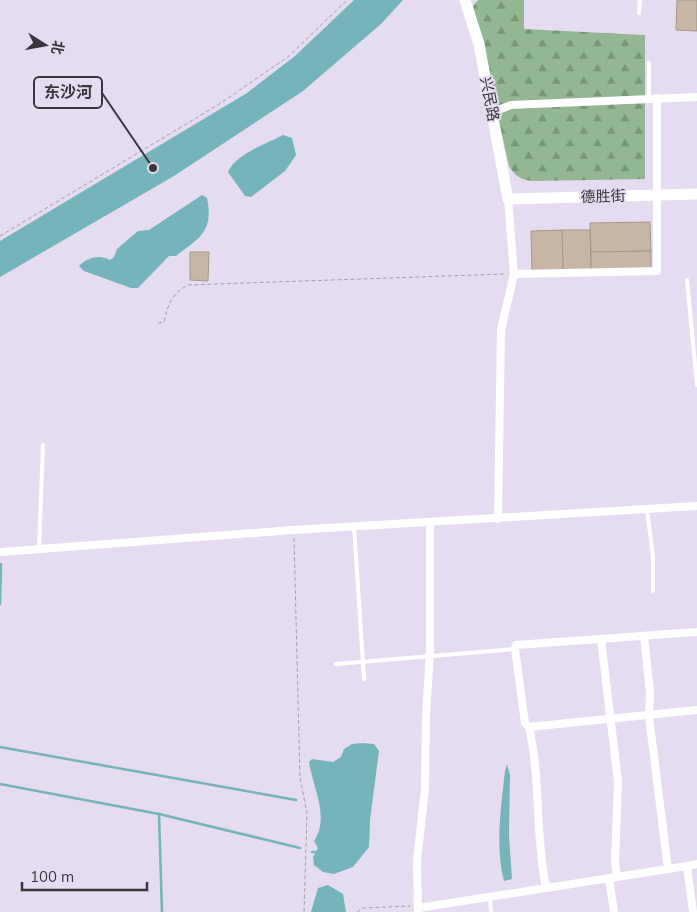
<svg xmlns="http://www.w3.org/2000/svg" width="697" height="912" font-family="Mulish,'Noto Sans SC',sans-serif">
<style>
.forest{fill:url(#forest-firs)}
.water{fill:#75b4ba}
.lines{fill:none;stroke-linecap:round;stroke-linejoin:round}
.stream{stroke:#75b4ba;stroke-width:2.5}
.building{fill:#c7b6a5;stroke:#a79787}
.path{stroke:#a69eaf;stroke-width:1;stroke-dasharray:4 2.5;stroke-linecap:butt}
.lane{stroke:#fff;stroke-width:4}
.street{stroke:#fff;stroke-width:8}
.secondary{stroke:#fff;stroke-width:11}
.labels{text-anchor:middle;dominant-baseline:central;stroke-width:4;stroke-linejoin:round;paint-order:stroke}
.street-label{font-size:15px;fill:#39353d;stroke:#e5dcf1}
.leader{fill:none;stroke:#39353d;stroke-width:2}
.callout-dot{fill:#39353d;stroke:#e5dcf1;stroke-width:2}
.callout{fill:#e5dcf1;stroke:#39353d;stroke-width:2}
.callout-label{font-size:16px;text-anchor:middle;font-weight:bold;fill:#39353d}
</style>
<defs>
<pattern id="forest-firs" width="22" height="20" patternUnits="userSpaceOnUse" patternTransform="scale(1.25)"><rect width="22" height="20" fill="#93b792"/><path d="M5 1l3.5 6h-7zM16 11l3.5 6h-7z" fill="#799678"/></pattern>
</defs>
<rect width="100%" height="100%" fill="#e5dcf1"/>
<path class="forest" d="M478,0H524V29L645,35V179L535,181C522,181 515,176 509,166L473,6Z"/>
<g class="water">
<path d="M354,0H403L381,24L303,91L174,176L0,277V241L247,93L295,56Z"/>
<path d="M283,135L292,138L296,155L285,171L251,197L245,196L228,172C236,154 266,144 283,135Z"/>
<path d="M202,195L207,198C214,232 199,238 176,256H169L138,288H131L84,271L79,266C87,258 98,254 110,260L114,257L117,249L138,231L149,230Z"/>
<path d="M363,743L374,744L379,751L370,820L369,847L353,867L334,874L323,872L314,865L313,857L318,848L314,841C330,817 313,788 309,762L312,759L333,762L341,757L344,749L352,744Z"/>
<path d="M507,764L510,775L509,835L512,879L504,881C495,846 501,808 505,771Z"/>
<path d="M328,885L343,894L346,912H311L318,888Z"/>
</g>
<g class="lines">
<g class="stream">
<path d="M0,604L1,564"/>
<path d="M0,747L296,800"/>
<path d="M0,784L159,814L300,848"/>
<path d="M159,814L162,912"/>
<path d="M312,852H315"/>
</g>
</g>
<g class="building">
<path d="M677,0H697V31L676,30Z"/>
<path d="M650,222L651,251L591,252L590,223Z"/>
<path d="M562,230H590L591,269L563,270Z"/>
<path d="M562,230L563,270H532L531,231Z"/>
<path d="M651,251V268L591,269V252Z"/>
<path d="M190,252H209L208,281L190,280Z"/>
</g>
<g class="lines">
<g class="path">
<path d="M0,236L221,103L289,56L347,0"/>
<path d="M158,323L164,322C168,305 171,294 188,285L505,274"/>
<path d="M294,538L300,778L307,813L304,912"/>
<path d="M357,912L363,908L410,906"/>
</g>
<g class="lane">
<path d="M639,13L640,0"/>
<path d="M649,63V98"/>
<path d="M687,280L697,385"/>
<path d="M647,509L653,557V591"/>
<path d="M354,526L364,679"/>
<path d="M39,549L43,445"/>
<path d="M336,664L515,649"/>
<path d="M490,897L491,912"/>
</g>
<g class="street">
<path d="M493,112L511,105L697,97"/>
<path d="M514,274L657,271V98"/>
<path d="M498,519L501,330L514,274L508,199"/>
<path d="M0,552L293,530L697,506"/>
<path d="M697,632L516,645L515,649L525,723L529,727L697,710"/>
<path d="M644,636L650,692L649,716L668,869"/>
<path d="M601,639L618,782L615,862L617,877"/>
<path d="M529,727C541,780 535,835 546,888"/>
<path d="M687,866L697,864"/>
<path d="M609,878L614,912"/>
<path d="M418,908L687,866L693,912"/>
<path d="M418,912L417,861L425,789L426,717L430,650V522"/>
</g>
<path class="secondary" d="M465,0L479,44L508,199L697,194"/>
</g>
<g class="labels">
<g class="street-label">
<text transform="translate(490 99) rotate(79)">兴民路</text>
<text transform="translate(603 196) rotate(-2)">德胜街</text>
</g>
</g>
<path class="leader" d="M153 168L102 93"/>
<circle class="callout-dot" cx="153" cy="168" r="5"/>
<rect class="callout" x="34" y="77" width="68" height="31" rx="5"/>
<g class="callout-label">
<text x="68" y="98">东沙河</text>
</g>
<g transform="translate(45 45) rotate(101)" stroke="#e5dcf1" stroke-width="4" paint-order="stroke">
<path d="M0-4L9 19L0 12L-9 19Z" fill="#39353d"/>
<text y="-8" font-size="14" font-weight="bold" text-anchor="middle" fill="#39353d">北</text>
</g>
<path d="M22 882v8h125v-8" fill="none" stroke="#39353d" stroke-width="2.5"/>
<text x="30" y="882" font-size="15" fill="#39353d" stroke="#e5dcf1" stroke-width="4" paint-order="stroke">100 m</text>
</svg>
